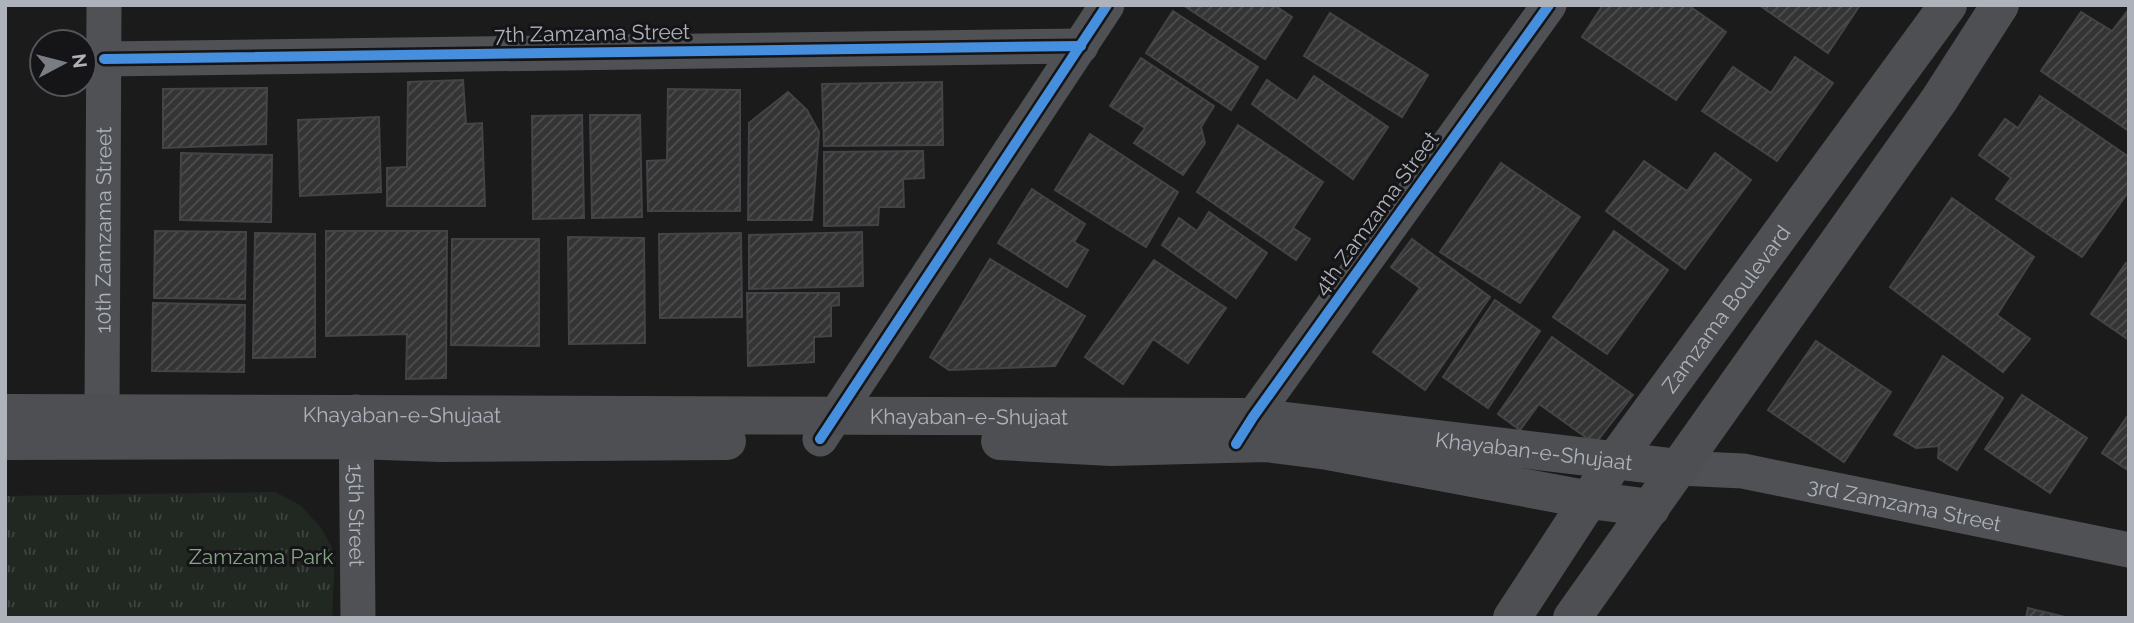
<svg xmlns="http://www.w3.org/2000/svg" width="2134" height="623" font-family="Raleway,sans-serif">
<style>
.park{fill:url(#park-tufts)}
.building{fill:url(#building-hatch);stroke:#434447;stroke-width:2}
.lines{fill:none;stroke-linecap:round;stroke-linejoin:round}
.minor{stroke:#4f5154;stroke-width:35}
.secondary{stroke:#4e4f52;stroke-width:38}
.cycleway-casing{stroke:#151517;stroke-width:15}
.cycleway{stroke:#468fdf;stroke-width:10}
.labels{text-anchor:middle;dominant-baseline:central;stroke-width:6;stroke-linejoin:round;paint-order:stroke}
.street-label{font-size:21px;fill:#adb2bb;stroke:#151517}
.park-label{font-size:21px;fill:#86a486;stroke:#151517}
</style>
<defs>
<pattern id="park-tufts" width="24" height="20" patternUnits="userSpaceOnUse" patternTransform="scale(1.75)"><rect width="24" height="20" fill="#212822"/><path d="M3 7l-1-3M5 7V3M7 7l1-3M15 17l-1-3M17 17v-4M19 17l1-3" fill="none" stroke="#3f4540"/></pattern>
<pattern id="building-hatch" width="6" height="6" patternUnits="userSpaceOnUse" patternTransform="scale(1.75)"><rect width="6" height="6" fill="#343435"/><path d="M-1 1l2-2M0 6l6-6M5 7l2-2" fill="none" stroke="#4f4f50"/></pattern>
</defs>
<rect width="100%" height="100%" fill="#1b1b1b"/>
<path class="park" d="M275,492L300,505L322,529L335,554L332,618H5V496Z"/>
<g class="building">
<path d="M1183,5H1274L1292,17L1265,59Z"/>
<path d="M1603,5H1688L1726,32L1676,100L1582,37Z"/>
<path d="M1759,5H1860L1828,53Z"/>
<path d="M2129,9V131L2041,71L2081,12L2112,31Z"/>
<path d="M1173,11L1258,67L1231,110L1146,53Z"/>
<path d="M1330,13L1428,75L1402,117L1304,56Z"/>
<path d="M1795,57L1833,83L1777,161L1702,111L1733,67L1771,93Z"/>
<path d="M1141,58L1214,106L1201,127L1205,143L1183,175L1134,143L1145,128L1110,106Z"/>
<path d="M1314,76L1388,127L1353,179L1252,104L1267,80L1297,101Z"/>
<path d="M463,80L466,124L482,123L485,206H387V168L407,167L408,82Z"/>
<path d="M942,82L943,145L824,146L822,84Z"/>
<path d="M267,88L266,144L163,148V89Z"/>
<path d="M668,89L740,90V211H648L647,161L667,160Z"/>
<path d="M788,92L807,110L819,132L812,220H748L749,123Z"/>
<path d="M2040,96L2129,157V191L2082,257L1996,199L2011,178L1979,155L2005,119L2018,128Z"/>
<path d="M582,115L584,218L533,219L532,116Z"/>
<path d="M590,115H640L642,217L592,218Z"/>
<path d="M379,117L381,192L300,196L298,120Z"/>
<path d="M1238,125L1323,182L1293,228L1310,239L1296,260L1197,192Z"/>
<path d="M1090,134L1178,192L1146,247L1055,190Z"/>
<path d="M923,151L924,178L903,179L904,207H879L878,225L824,226V152Z"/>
<path d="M181,153L272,155L271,222L180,220Z"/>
<path d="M1715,153L1751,180L1685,269L1606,211L1644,161L1687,191Z"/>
<path d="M1501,163L1580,217L1520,303L1440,252Z"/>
<path d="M1032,189L1085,224L1074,242L1088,250L1067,287L998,243Z"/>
<path d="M1952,198L2034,257L1997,315L2030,339L2003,372L1890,287Z"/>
<path d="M1209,212L1267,253L1236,298L1162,245L1179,218L1197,231Z"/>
<path d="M155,231L246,232L245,299L154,298Z"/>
<path d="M326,231H447L446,378L406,379L407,334L326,336Z"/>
<path d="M1614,231L1668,270L1607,354L1553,317Z"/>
<path d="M862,232L863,286L749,289V235Z"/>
<path d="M255,233L315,234V357L253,358Z"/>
<path d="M741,233L742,317L660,318L659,234Z"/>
<path d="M568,237L644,238L645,343L569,344Z"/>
<path d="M452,239H539V346L451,345Z"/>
<path d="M1412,239L1490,297L1425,390L1373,352L1420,288L1391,267Z"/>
<path d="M990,259L1085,316L1055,366L949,370L930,357Z"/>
<path d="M1154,260L1226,308L1188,363L1153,339L1123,384L1085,357Z"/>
<path d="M2126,263L2129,265V340L2091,314Z"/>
<path d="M747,293H839V305L831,306V336L814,337V362L748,366Z"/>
<path d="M1495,300L1540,331L1488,408L1443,377Z"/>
<path d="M153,303L245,305L244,372L152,371Z"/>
<path d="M1552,337L1633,395L1595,444L1539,404L1520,430L1498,414Z"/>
<path d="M1816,341L1891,392L1844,462L1768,410Z"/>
<path d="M1943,356L2003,398L1957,470L1938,458L1939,446L1916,448L1894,435Z"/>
<path d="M2022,395L2087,438L2050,493L1985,449Z"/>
<path d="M2129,414V471L2102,453Z"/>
<path d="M2028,608L2069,618H2026Z"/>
</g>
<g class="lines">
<g class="minor">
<path d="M104,59L1081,46"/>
<path id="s1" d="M356,412L358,618"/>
<path id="s2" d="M102,414L104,5"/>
<path d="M1240,438L1253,417L1549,5"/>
<path d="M820,439L1107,5"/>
<path id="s3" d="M1679,468L1743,471L2129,550"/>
</g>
<g class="secondary">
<path id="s4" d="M5,413L1253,417L1679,468"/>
<path d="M5,441L356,440L440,443L727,441"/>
<path d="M1000,441L1111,447L1266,443L1328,451L1590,500L1651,508"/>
<path id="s5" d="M1512,618L1615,460L1948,5"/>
<path d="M1572,618L1939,100L2000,5"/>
</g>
<defs>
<g id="cycleway">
<path d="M104,59L1081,46"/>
<path d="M820,439L1107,5"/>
<path d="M1236,444L1253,417L1549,5"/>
</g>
</defs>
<use href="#cycleway" class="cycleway-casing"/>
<use href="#cycleway" class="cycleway"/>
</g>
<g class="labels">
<g class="street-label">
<text transform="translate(592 33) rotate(-1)">7th Zamzama Street</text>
<text transform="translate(1376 213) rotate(-54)">4th Zamzama Street</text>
<text stroke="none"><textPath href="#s2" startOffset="184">10th Zamzama Street</textPath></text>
<text stroke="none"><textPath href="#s5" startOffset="376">Zamzama Boulevard</textPath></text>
<text stroke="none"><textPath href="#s4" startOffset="397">Khayaban-e-Shujaat</textPath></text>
<text stroke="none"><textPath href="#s4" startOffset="964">Khayaban-e-Shujaat</textPath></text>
<text stroke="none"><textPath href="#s4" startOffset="1531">Khayaban-e-Shujaat</textPath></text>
<text stroke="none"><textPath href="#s3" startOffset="229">3rd Zamzama Street</textPath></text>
<text stroke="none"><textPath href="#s1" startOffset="103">15th Street</textPath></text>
</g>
<g class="park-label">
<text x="261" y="556">Zamzama Park</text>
</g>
</g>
<rect width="2134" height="623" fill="none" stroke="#adb2bb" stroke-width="14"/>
<g transform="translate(63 63) rotate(83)"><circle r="33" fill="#151517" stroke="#525459" stroke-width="2"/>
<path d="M0-5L12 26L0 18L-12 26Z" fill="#7a7d83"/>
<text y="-10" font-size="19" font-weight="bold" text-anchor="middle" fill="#adb2bb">N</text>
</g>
</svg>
